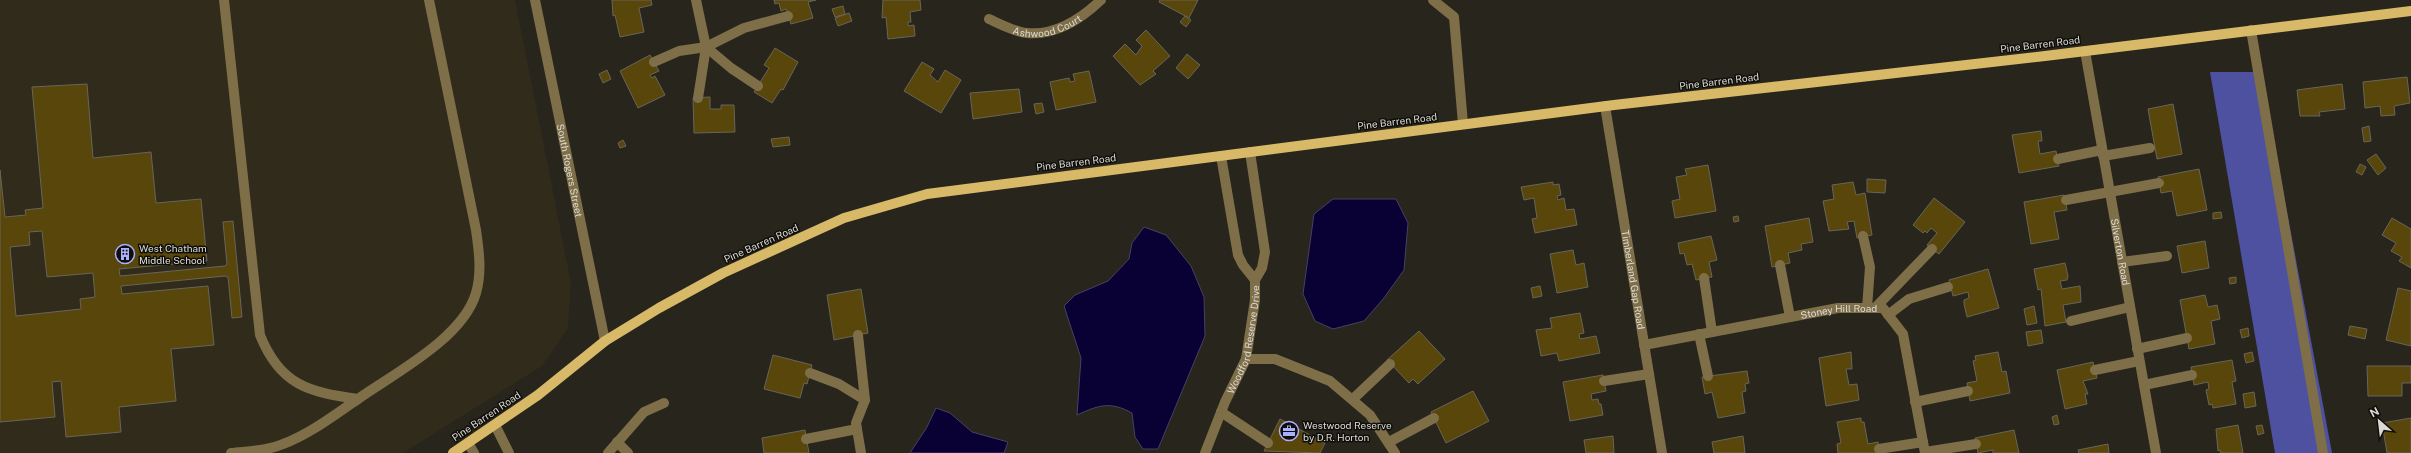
<svg xmlns="http://www.w3.org/2000/svg" width="2411" height="453" font-family="'Public Sans',sans-serif">
<style>
.built{fill:#312b1c}
.forest{fill:#4e50a0}
.water{fill:#090033;stroke:#484163}
.building{fill:#58460b;stroke:#68655a;fill-rule:evenodd}
.lines{fill:none;stroke-linecap:round;stroke-linejoin:round}
.minor{stroke:#7e6f49;stroke-width:10}
.major{stroke:#d8b967;stroke-width:10}
.labels{text-anchor:middle;dominant-baseline:central;stroke-width:3;stroke-linejoin:round;paint-order:stroke}
.street-label{font-size:10px;fill:#dcdad4;stroke:#100e0a}
.poi-label{font-size:10px;fill:#dcdad4;stroke:#100e0a;text-anchor:start}
</style>
<rect width="100%" height="100%" fill="#28251c"/>
<path class="built" d="M0,0H515L571,283L568,328L542,366L403,453H0Z"/>
<path class="forest" d="M2210,72H2261L2332,453H2275Z"/>
<g class="water">
<path d="M1333,199H1396L1408,223L1404,270L1384,298L1364,321L1333,329L1315,321L1303,294L1314,214Z"/>
<path d="M1144,227L1166,235L1191,266L1204,297L1205,336L1158,449H1143L1135,437L1132,413C1110,401 1099,405 1077,415L1081,358L1064,306L1075,295L1108,281L1129,259L1132,243Z"/>
<path d="M936,408L950,413L972,432L1008,442L1004,453H910L927,427Z"/>
</g>
<g class="building">
<path d="M612,0H651L652,5L639,8L644,32L620,37L615,15L613,16Z"/>
<path d="M774,0H816L808,2L813,18L791,24L786,9L781,11L779,3L775,4Z"/>
<path d="M883,0H920L921,10L910,12L911,22H908V26L914,25L915,36L888,39L886,17L882,18Z"/>
<path d="M1160,0H1198L1189,18L1159,2Z"/>
<path d="M843,6L845,14L835,17L832,9Z"/>
<path d="M849,13L852,21L838,26L835,18Z"/>
<path d="M1185,16L1191,20L1186,27L1180,22Z"/>
<path d="M1146,30L1170,56L1153,71L1156,74L1140,85L1113,56L1125,44L1136,55L1142,46L1136,40Z"/>
<path d="M775,48L798,62L783,90L781,89L772,103L754,92L769,68L764,65Z"/>
<path d="M1187,54L1200,65L1188,79L1176,68Z"/>
<path d="M650,55L659,71L650,75L652,78L655,76L665,95L638,108L620,71Z"/>
<path d="M922,62L934,69L930,75L938,82L945,70L961,80L941,113L904,91Z"/>
<path d="M607,70L611,79L603,83L599,74Z"/>
<path d="M1089,71L1096,102L1056,110L1050,82L1069,78L1070,82L1075,81L1073,74Z"/>
<path d="M2407,77L2410,103L2394,106L2395,115L2381,116L2380,106L2365,108L2363,82Z"/>
<path d="M87,84L93,158L151,152L156,203L201,199L207,261L119,269L120,276L225,266L227,264L223,222L233,221L242,317L232,318L228,277L225,276L121,286L122,294L208,286L214,345L171,349L176,401L119,407L121,432L66,437L61,381L52,382L55,417L0,422V170L5,217L26,215L25,210L43,208L32,87ZM42,231L47,277L93,273L95,297L80,299L81,309L16,316L10,247L30,245L29,232Z"/>
<path d="M2342,84L2345,109L2319,112L2320,116H2300L2297,90Z"/>
<path d="M1019,89L1022,112L973,119L970,93Z"/>
<path d="M710,97V109H721V105H734L735,132L694,133L693,98Z"/>
<path d="M1042,103L1044,112L1036,114L1034,104Z"/>
<path d="M2173,104L2182,154L2157,159L2148,109Z"/>
<path d="M2369,126L2371,141L2364,142L2362,128Z"/>
<path d="M2041,131L2042,141H2038L2040,154L2056,151L2059,166L2019,173L2012,135Z"/>
<path d="M789,137L790,145L773,147L771,139Z"/>
<path d="M623,140L626,146L620,148L618,143Z"/>
<path d="M2376,154L2386,168L2378,175L2367,160Z"/>
<path d="M2360,164L2366,167L2362,175L2356,172Z"/>
<path d="M1708,165L1716,211L1675,218L1672,201L1680,199L1676,177L1687,175L1685,169Z"/>
<path d="M2199,169L2207,210L2177,216L2172,191L2161,193L2158,177Z"/>
<path d="M1867,179L1886,180L1885,193L1867,192Z"/>
<path d="M1553,182V185L1559,184L1561,195L1557,196L1558,200L1564,198L1566,210L1574,209L1577,225L1535,233L1532,219L1537,218L1534,198L1524,200L1521,187Z"/>
<path d="M1853,182L1856,195L1865,193L1872,235L1857,238L1854,221L1847,222L1849,229L1829,231L1823,201L1834,199L1832,185Z"/>
<path d="M2064,195L2067,210L2054,212L2059,239L2031,244L2024,202Z"/>
<path d="M1934,198L1965,222L1939,254L1927,245L1937,233L1931,228L1927,233L1925,231L1923,233L1913,225Z"/>
<path d="M2221,212L2222,218L2213,219V213Z"/>
<path d="M1738,216L1739,221L1734,222L1733,217Z"/>
<path d="M1809,218L1813,242L1801,244L1802,250L1788,253L1790,263L1772,267L1765,226Z"/>
<path d="M2392,218L2411,229V268L2399,261L2402,257L2391,251L2396,243L2382,235Z"/>
<path d="M1711,236L1717,260L1709,262L1712,277L1696,280L1692,264L1687,265L1684,253L1680,254L1678,243Z"/>
<path d="M2205,241L2209,268L2182,273L2177,246Z"/>
<path d="M1573,250L1576,265L1584,263L1588,287L1557,293L1550,254Z"/>
<path d="M2065,263L2068,276L2067,280L2060,281L2062,289L2080,286L2081,302L2063,305L2066,322L2045,326L2041,289L2038,290L2034,269Z"/>
<path d="M1988,269L1999,308L1967,317L1964,304V300L1969,298L1968,292L1953,296L1949,280Z"/>
<path d="M2236,277V283L2230,284L2229,278Z"/>
<path d="M1540,286L1542,296L1533,298L1531,288Z"/>
<path d="M2398,288L2411,291V346L2386,340Z"/>
<path d="M861,289L868,333L834,340L827,295Z"/>
<path d="M2205,295L2208,307L2217,305L2220,319L2211,321L2215,344L2189,349L2180,300Z"/>
<path d="M2034,306L2037,323L2027,325L2024,309Z"/>
<path d="M1580,313L1584,333L1579,334L1580,339L1596,336L1600,353L1559,361L1557,353L1541,356L1536,330L1552,328L1550,318Z"/>
<path d="M2350,326L2367,329L2365,339L2348,335Z"/>
<path d="M2248,328L2249,336L2242,338L2240,330Z"/>
<path d="M2041,330L2043,343L2028,346L2026,332Z"/>
<path d="M1419,331L1445,359L1418,384L1413,379L1409,383L1387,360Z"/>
<path d="M1851,352L1852,369H1846L1849,385L1857,384L1859,400L1826,406L1819,358Z"/>
<path d="M1998,352L2002,372L2006,371L2010,393L1970,401L1967,383L1977,381L1973,361L1976,360L1975,356Z"/>
<path d="M2252,352L2254,361L2246,363L2244,354Z"/>
<path d="M773,355L812,365L807,384L804,383L800,398L764,389Z"/>
<path d="M2232,360L2236,381L2232,382L2236,404L2213,408L2212,404L2209,405L2206,390L2209,389L2208,382L2194,385L2191,367Z"/>
<path d="M2093,362L2097,378L2083,381L2088,394H2085L2087,404L2065,409L2057,370Z"/>
<path d="M2367,366H2411V383H2402V396H2368Z"/>
<path d="M1747,371L1749,383L1745,384L1746,391L1742,392L1745,413L1718,418L1712,392L1705,394L1702,377Z"/>
<path d="M1603,375L1606,391L1591,394L1592,400L1598,399L1599,404H1601L1603,415L1570,421L1563,382Z"/>
<path d="M1473,391L1489,421L1446,443L1431,412Z"/>
<path d="M2254,392L2256,406L2245,408L2243,394Z"/>
<path d="M2057,415L2059,424L2054,425L2052,417Z"/>
<path d="M1861,418V422H1864L1868,444L1878,442L1880,453H1838L1837,444L1841,443L1837,422Z"/>
<path d="M2411,418V453H2387L2382,423Z"/>
<path d="M1280,419L1325,443L1320,453L1264,451Z"/>
<path d="M2238,425L2243,453H2221L2220,450L2218,451L2216,429Z"/>
<path d="M2262,425L2264,433L2258,435L2256,426Z"/>
<path d="M805,430L809,453H764L762,438Z"/>
<path d="M2014,430L2019,453H1993V450L1978,453L1975,438Z"/>
<path d="M1613,436L1614,453H1586L1584,440Z"/>
<path d="M1743,436L1745,453H1714L1712,442Z"/>
<path d="M2108,444L2109,453H2079L2078,450Z"/>
</g>
<g class="lines">
<g class="minor">
<path d="M224,0L260,335C280,385 308,392 358,399C395,373 463,338 476,293C482,273 479,251 476,230L429,0"/>
<path id="s1" d="M535,0L605,341"/>
<path d="M696,0L706,47L698,98"/>
<path d="M1433,0L1454,17L1463,124"/>
<path id="s2" d="M989,19C1000,24 1015,32 1027,33C1056,36 1081,19 1101,0"/>
<path d="M2251,30L2323,453"/>
<path d="M706,47L731,68L758,86"/>
<path id="s3" d="M2085,51L2156,453"/>
<path d="M654,62L679,51L706,47L744,28L788,16"/>
<path id="s4" d="M1605,106L1662,453"/>
<path d="M1221,156L1238,255L1243,265L1255,280"/>
<path d="M2103,156L2150,148"/>
<path d="M2058,159L2102,150"/>
<path d="M2066,200L2159,183"/>
<path d="M1863,236L1870,267L1867,308"/>
<path d="M2122,262L2167,256"/>
<path d="M1780,265L1790,317"/>
<path d="M1704,278L1712,332"/>
<path d="M1875,308L1932,249"/>
<path d="M1888,315L1909,299L1948,287"/>
<path d="M2071,321L2130,307"/>
<path d="M1699,334L1708,376"/>
<path d="M858,335L865,400L856,423L861,453"/>
<path id="s5" d="M1644,345L1838,308H1883L1903,334L1925,453"/>
<path d="M2137,349L2187,338"/>
<path d="M1246,359H1275L1330,381L1370,415L1395,453"/>
<path d="M2095,370L2139,361"/>
<path d="M810,373L839,384L865,400"/>
<path d="M1604,381L1649,374"/>
<path d="M2144,385L2192,375"/>
<path d="M1353,399L1390,364"/>
<path d="M1915,402L1968,391"/>
<path d="M1221,412L1268,443"/>
<path d="M495,425L509,453"/>
<path d="M806,439L857,429"/>
<path d="M617,442L628,453"/>
<path d="M1389,442L1434,418"/>
<path d="M468,443L474,453"/>
<path d="M1879,449L1923,442"/>
<path d="M1925,452L1976,444"/>
<path d="M231,453C249,451 267,451 283,444C310,434 334,415 358,399"/>
<path d="M608,453L644,412L664,403"/>
<path id="s6" d="M1205,453L1225,402L1246,359L1255,300V280L1262,268L1265,252L1250,152"/>
</g>
<path class="major" d="M453,453L538,395L605,341L659,308L723,273L844,218L927,194L1614,105L2045,56L2411,11"/>
</g>
<defs>
<symbol id="building-ring" viewBox="-11 -11 22 22"><circle r="9.5" fill="#100e0a" stroke="#a9b0fc" stroke-width="1.5"/><path d="M-4-6H4V6H1V3H-1V6H-4ZM-2.5-4.3h1.7v1.8h-1.7ZM.8-4.3h1.7v1.8H.8ZM-2.5-1h1.7V.8h-1.7ZM.8-1h1.7V.8H.8Z" fill="#a9b0fc"/></symbol>
<symbol id="office-ring" viewBox="-11 -11 22 22"><circle r="9.5" fill="#100e0a" stroke="#a9b0fc" stroke-width="1.5"/><path d="M-6-3h4V-5.5h4V-3h4V5H-6ZM-1-4.5V-3h2v-1.5ZM-6 0V1H6V0Z" fill="#a9b0fc"/></symbol>
</defs>
<g fill-rule="evenodd">
<use href="#building-ring" x="114" y="243" width="22" height="22"/>
<use href="#office-ring" x="1278" y="420" width="22" height="22"/>
</g>
<g class="labels">
<g class="street-label">
<text stroke="none"><textPath href="#s2" startOffset="62">Ashwood Court</textPath></text>
<text transform="translate(2040 44) rotate(-7)">Pine Barren Road</text>
<text transform="translate(1719 81) rotate(-7)">Pine Barren Road</text>
<text transform="translate(1397 121) rotate(-7)">Pine Barren Road</text>
<text transform="translate(1076 162) rotate(-7)">Pine Barren Road</text>
<text stroke="none"><textPath href="#s1" startOffset="174">South Rogers Street</textPath></text>
<text transform="translate(761 243) rotate(-24)">Pine Barren Road</text>
<text stroke="none"><textPath href="#s3" startOffset="204">Silverton Road</textPath></text>
<text stroke="none"><textPath href="#s4" startOffset="176">Timberland Gap Road</textPath></text>
<text stroke="none"><textPath href="#s5" startOffset="198">Stoney Hill Road</textPath></text>
<text stroke="none"><textPath href="#s6" startOffset="121">Woodford Reserve Drive</textPath></text>
<text transform="translate(486 416) rotate(-34)">Pine Barren Road</text>
</g>
<g class="poi-label">
<text x="139" y="248">West Chatham<tspan x="139" dy="12">Middle School</tspan></text>
<text x="1303" y="425">Westwood Reserve<tspan x="1303" dy="12">by D.R. Horton</tspan></text>
</g>
</g>
<g transform="translate(2379 421) rotate(332)" stroke="#100e0a" stroke-width="3" paint-order="stroke">
<path d="M0-3L7 15L0 10L-7 15Z" fill="#dcdad4"/>
<text y="-6" font-size="11" font-weight="bold" text-anchor="middle" fill="#dcdad4">N</text>
</g>
</svg>
